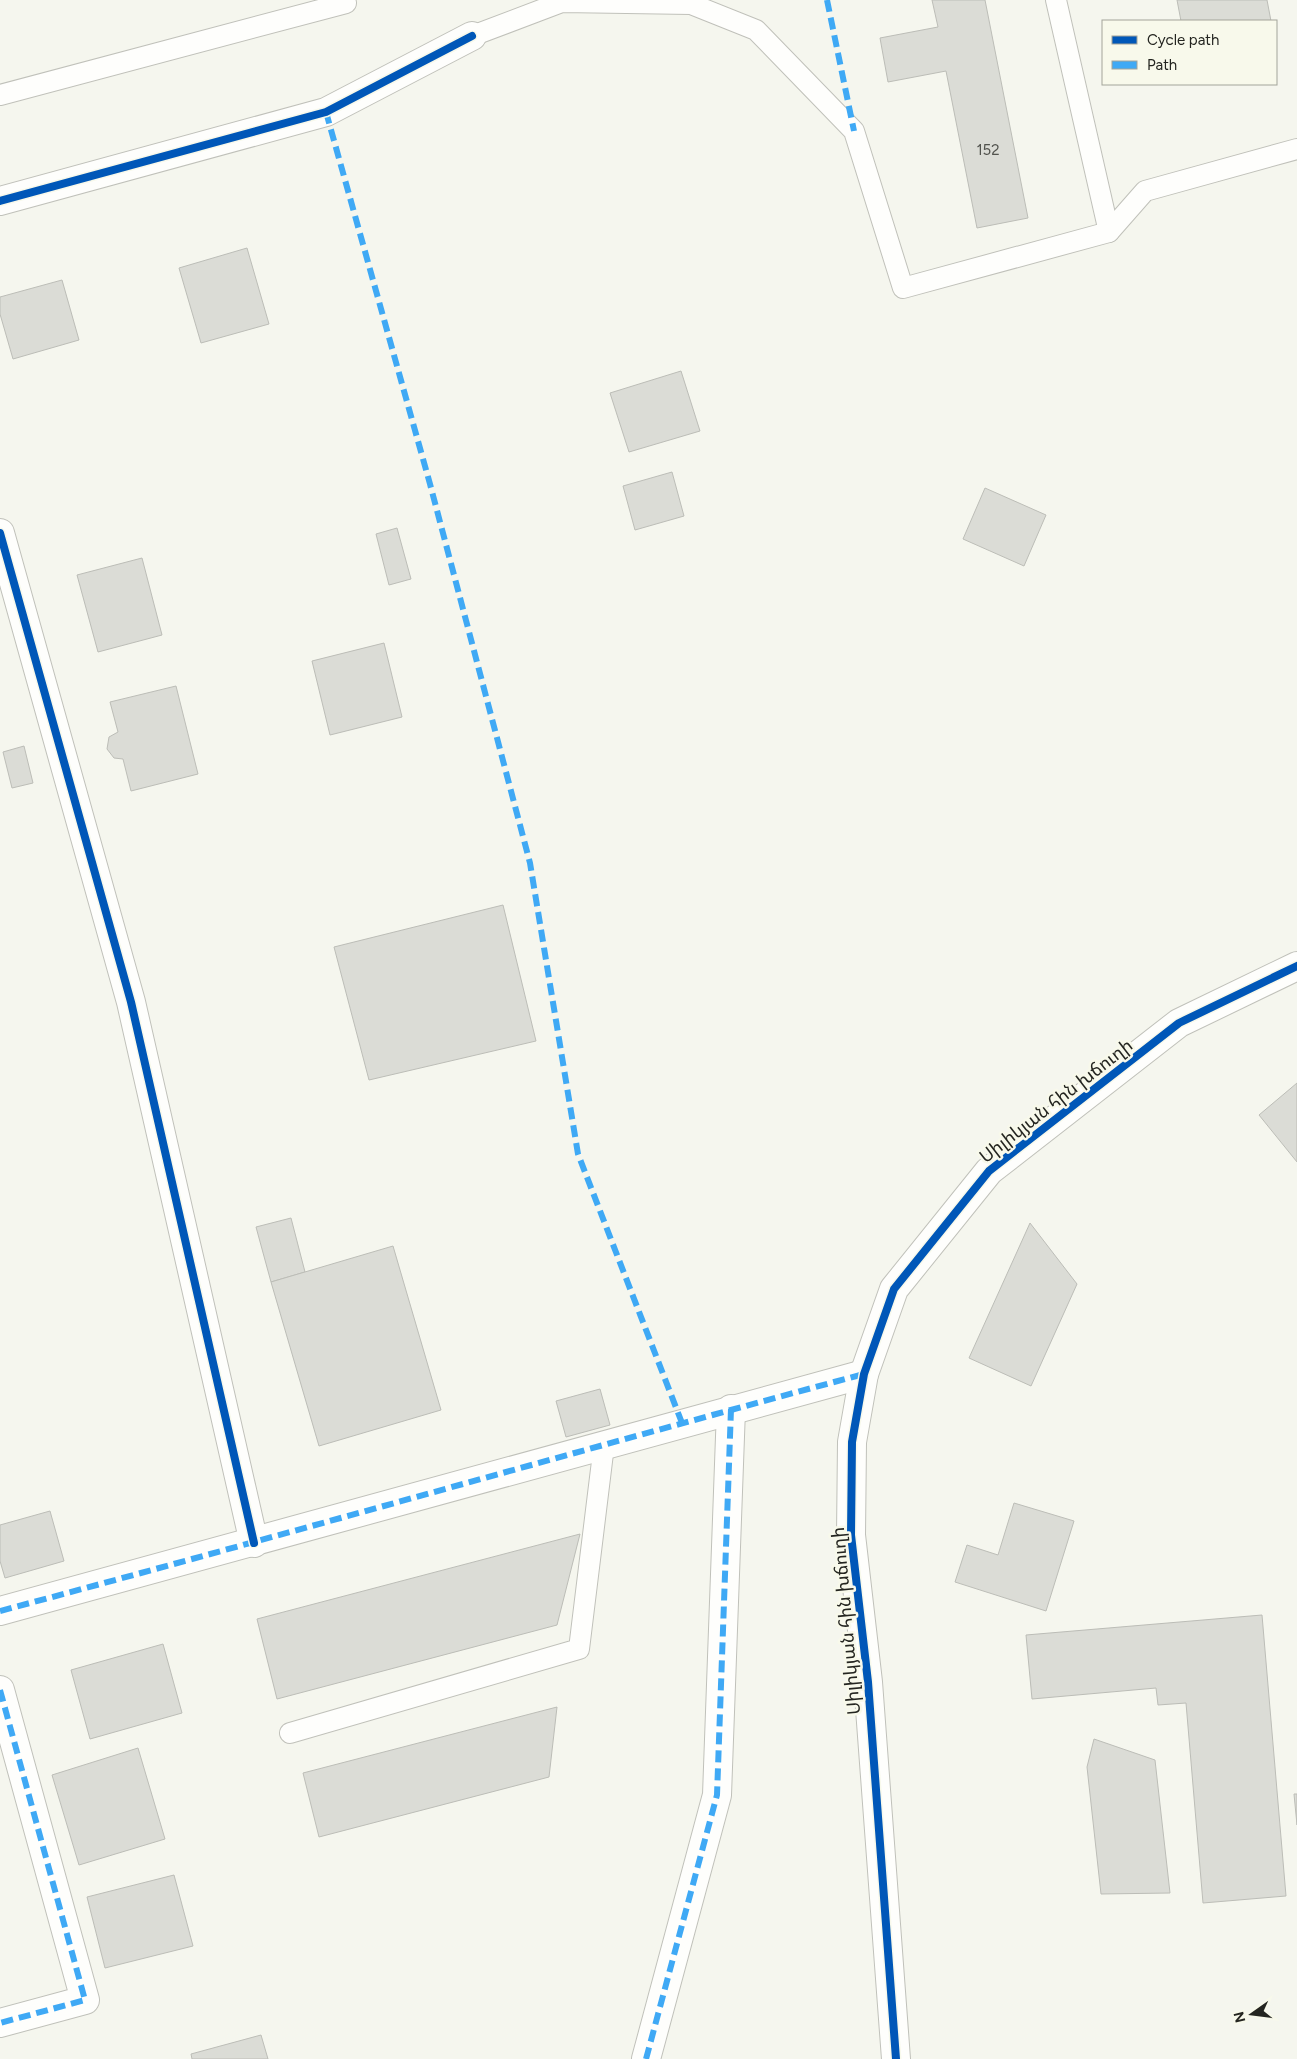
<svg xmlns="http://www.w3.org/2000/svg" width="1297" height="2059" font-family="Figtree,'Noto Sans Armenian',sans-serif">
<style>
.building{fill:#dbdcd6;stroke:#bcbdb7}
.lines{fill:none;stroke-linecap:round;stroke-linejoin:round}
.service-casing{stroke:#c0c1ba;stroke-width:22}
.minor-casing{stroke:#c0c1ba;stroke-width:30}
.tertiary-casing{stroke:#c0c1ba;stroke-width:30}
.service{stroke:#fefefc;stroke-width:20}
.minor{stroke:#fefefc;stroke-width:28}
.tertiary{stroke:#fefefc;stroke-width:28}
.quiet{stroke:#3fa9f5;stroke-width:6;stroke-dasharray:12 6;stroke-linecap:butt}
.cycleway-casing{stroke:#f8f9eb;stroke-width:11}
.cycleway{stroke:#0057b8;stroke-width:8}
.labels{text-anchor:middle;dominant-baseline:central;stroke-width:5;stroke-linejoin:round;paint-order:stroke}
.number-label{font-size:15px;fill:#52534e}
.street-label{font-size:18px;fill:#242520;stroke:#f8f9eb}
</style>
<rect width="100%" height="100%" fill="#f5f6ee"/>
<g class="building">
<path d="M932,0H985L1028,218L977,228L946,71L888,82L880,38L938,27Z"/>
<path d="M1177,0H1267L1271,21H1181Z"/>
<path d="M247,248L269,324L201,343L179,268Z"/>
<path d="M62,280L79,340L13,359L0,314V297Z"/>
<path d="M681,371L700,431L629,452L610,393Z"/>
<path d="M672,472L684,516L635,530L623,486Z"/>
<path d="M985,488L1046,515L1024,566L963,539Z"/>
<path d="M397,528L411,579L389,585L376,534Z"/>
<path d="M142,558L162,635L98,652L77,575Z"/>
<path d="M384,643L402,717L330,735L312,661Z"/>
<path d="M176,686L198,774L131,791L123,759L114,758L107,749L109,737L118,732L110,702Z"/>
<path d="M24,746L33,783L12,788L3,752Z"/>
<path d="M503,905L536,1041L369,1080L334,947Z"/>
<path d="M1297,1083V1162L1259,1115Z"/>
<path d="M291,1218L305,1272L271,1282L256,1227Z"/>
<path d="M1030,1223L1077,1284L1031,1386L969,1358Z"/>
<path d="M393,1246L441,1410L319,1446L271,1282Z"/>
<path d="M600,1389L610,1425L566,1437L556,1401Z"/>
<path d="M1014,1503L1074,1521L1046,1611L955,1582L967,1545L998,1555Z"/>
<path d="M50,1511L64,1561L5,1578L0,1561V1525Z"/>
<path d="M580,1534L557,1625L277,1699L257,1619Z"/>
<path d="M1262,1615L1286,1896L1203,1903L1186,1703L1158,1705L1156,1688L1032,1699L1026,1635Z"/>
<path d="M163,1644L182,1713L90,1739L71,1670Z"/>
<path d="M557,1707L549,1777L319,1837L303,1773Z"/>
<path d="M1094,1739L1155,1760L1170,1893L1101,1894L1087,1767Z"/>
<path d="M138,1748L165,1839L79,1865L52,1775Z"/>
<path d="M1294,1794H1297V1825Z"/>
<path d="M174,1875L193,1946L105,1968L87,1897Z"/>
<path d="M261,2035L268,2059H192L191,2054Z"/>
</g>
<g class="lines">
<defs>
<g id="service">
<path d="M1056,0L1109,232"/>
<path d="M472,36L562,2L691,4L756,30L854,131L903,288L1109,232L1145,191L1297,149"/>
<path d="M0,95L346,3L345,0"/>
<path d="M290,1733L579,1649L604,1445"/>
</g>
<g id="minor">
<path d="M0,201L326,112L472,36"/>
<path d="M0,533L131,1002L254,1543"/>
<path d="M0,1611C289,1534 576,1451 864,1374"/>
<path d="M0,1690L85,2000L0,2023"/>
<path d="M646,2059L717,1795L731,1409"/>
</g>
<path id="tertiary" d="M896,2059L868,1682L851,1535L852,1442L864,1374L894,1289L989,1171L1179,1023L1297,966"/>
</defs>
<use href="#service" class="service-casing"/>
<use href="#minor" class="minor-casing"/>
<use href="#tertiary" class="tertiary-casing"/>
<use href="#service" class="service"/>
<use href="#minor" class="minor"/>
<use href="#tertiary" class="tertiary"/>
<g class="quiet">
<path d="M827,0L854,131"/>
<path d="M326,112L430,484L530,863L578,1154L682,1423"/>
<path d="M0,1611C289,1534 576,1451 864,1374"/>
<path d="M0,1690L85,2000L0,2023"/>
<path d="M646,2059L717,1795L731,1409"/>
</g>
<defs>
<g id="cycleway">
<path d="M0,201L326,112L472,36"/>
<path d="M0,533L131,1002L254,1543"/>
<path d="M896,2059L868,1682L851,1535L852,1442L864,1374L894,1289L989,1171L1179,1023L1297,966"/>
</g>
</defs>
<use href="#cycleway" class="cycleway-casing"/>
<use href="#cycleway" class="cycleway"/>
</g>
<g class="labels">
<g class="number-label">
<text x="988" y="150">152</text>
</g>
<g class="street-label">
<text transform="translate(1056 1101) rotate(-38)">Սիլիկյան հին խճուղի</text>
<text transform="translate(846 1621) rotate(-95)">Սիլիկյան հին խճուղի</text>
</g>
</g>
<rect x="1102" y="20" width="175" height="65" fill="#f8f9eb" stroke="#a3a49a"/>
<rect x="1112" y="36" width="25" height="8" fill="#0057b8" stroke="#a3a49a"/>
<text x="1147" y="45" font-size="15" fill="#242520">Cycle path</text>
<rect x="1112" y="61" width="25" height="8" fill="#3fa9f5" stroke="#a3a49a"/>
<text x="1147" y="70" font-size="15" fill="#242520">Path</text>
<g transform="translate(1252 2014) rotate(256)" stroke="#f8f9eb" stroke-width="4" paint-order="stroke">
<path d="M0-4L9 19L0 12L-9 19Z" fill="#242520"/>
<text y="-8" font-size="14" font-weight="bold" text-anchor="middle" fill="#242520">N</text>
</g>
</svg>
